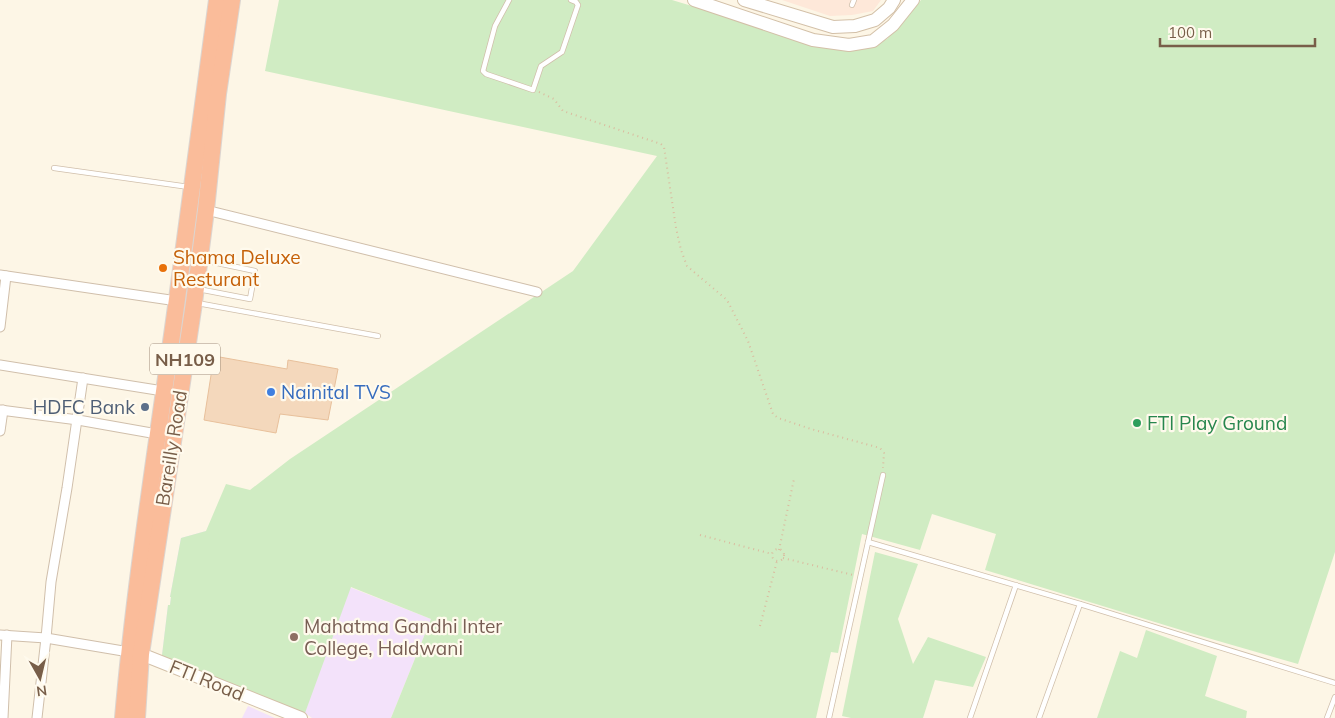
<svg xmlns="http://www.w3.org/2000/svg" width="1335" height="718" font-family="Mulish,sans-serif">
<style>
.commercial{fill:#fee8d9}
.education{fill:#f3e2fa}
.green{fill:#d0ecc3}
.building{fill:#f4d8bc;stroke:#e8c09b}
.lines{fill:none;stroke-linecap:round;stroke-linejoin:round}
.lane-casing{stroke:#d0bfab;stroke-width:6}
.street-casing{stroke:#d0bfab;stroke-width:11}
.secondary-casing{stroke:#d3c0a8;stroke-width:14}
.highway-casing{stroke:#dcd5d0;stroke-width:18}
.path{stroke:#dabb9f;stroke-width:2;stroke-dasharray:1 4;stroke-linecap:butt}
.lane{stroke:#fff;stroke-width:4.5}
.street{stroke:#fff;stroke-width:9}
.secondary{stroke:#fff;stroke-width:12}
.highway{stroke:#fabc9a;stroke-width:16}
.food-dot{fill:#e8710a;stroke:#fffaed;stroke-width:2}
.shop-dot{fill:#3f7fe0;stroke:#fffaed;stroke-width:2}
.service-dot{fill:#5c6f8a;stroke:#fffaed;stroke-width:2}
.leisure-dot{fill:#2e9e5b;stroke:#fffaed;stroke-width:2}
.education-dot{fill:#8d6e63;stroke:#fffaed;stroke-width:2}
.labels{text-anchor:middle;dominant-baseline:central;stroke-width:4.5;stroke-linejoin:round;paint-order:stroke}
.shield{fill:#fffaed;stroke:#a08d7a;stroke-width:1}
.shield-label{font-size:18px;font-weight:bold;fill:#785e49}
.food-label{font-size:19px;fill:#c56008;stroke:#fffaed;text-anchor:start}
.shop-label{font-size:19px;fill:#366cbe;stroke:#fffaed;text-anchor:start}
.service-label{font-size:19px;fill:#4e5e75;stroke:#fffaed;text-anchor:end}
.leisure-label{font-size:19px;fill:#27864d;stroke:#fffaed;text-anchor:start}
.street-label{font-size:19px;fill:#785e49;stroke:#fffaed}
.education-label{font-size:19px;fill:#785e54;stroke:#fffaed;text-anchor:start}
</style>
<rect width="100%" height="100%" fill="#fdf6e6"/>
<path class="commercial" d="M782,0H881L873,11L852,15L830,16Z"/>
<g class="education">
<path d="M206,531L431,619L391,718H312L305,713L172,662L162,655L168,605H170L171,597H170L181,538Z"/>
<path d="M248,706L275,718H242Z"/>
</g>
<g class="green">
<path d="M279,0H672L834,49L861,48L887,39L921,0H1335V552L1298,664L1194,634L985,570L996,534L932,514L920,550L862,534L838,653L831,652L816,718H391L431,619L351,587L305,713L172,662L162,655L168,605H170L171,597H170L181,538L206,531L226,484L250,490L290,459L573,271L657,156L265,71Z"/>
<path d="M875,552L918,564L898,619L913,664L928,637L986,657L973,687L935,680L923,718H851L842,716Z"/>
<path d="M1146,630L1217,656L1205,696L1247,711L1246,718H1097L1120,651L1137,658Z"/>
</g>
<path class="building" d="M214,356L287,369L288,360L338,369L328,420L280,414L276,433L204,420Z"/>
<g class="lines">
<defs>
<g id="lane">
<path d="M509,0L495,26L483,71L486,74L533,90L541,66L562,52L578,5L576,2L571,0"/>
<path d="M852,5L854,0"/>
<path d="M54,168L189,187"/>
<path d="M198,289L250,299L255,271L203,260"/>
<path d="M197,303L378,336"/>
<path d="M868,542L1080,604L1335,683"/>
<path d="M829,718L883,475"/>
<path d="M970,718L1016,585"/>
<path d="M1039,718L1080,604"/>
<path d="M1327,718L1335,697"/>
</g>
<g id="street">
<path d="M206,210L537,292"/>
<path d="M0,275L177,301"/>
<path d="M0,327L6,276"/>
<path d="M0,365L163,391"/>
<path d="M0,410L78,420L157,434"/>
<path d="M0,431L3,410"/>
<path d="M0,635L46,638L129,652"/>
<path d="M3,718L7,635"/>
<path d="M37,718L46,638L51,582L67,488L83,378"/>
</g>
<g id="secondary">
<path d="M694,0L813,40L849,45L873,41L893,25L913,0"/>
<path d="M744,0L833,27L855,26L875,20L889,8L894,0"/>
<path d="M141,654L301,718"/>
</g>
<g id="highway">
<path d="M123,718C135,578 158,439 177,299C191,200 203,100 217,0"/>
<path d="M137,718L141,654L194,303L206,210L218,94L232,0"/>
</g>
</defs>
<use href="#lane" class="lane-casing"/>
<use href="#street" class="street-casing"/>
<use href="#secondary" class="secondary-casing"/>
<use href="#highway" class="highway-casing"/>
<g class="path">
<path d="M539,92L554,99L563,111L661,144L664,147L676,228L681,250L687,266L727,300L748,341L773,414L778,418L811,429L880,448L884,453L883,468"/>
<path d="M700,535L772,554"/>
<circle cx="778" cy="555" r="6"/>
<path d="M779,550L794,479"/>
<path d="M783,558L853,575"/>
<path d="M760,626L777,561"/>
</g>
<use href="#lane" class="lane"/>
<use href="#street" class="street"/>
<use href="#secondary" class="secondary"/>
<use href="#highway" class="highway"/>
</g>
<circle class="food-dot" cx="163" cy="268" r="5"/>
<circle class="shop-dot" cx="271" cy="392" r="5"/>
<circle class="service-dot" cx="145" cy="407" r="5"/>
<circle class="leisure-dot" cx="1137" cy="423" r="5"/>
<circle class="education-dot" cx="294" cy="637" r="5"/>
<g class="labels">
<rect class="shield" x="150" y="343.5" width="70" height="31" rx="4"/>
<g class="shield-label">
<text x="185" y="359">NH109</text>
</g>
<g class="food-label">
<text x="173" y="257">Shama Deluxe<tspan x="173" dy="22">Resturant</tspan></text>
</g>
<g class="shop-label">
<text x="281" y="392">Nainital TVS</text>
</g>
<g class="service-label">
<text x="135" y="407">HDFC Bank</text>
</g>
<g class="leisure-label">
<text x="1147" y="423">FTI Play Ground</text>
</g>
<g class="street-label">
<text transform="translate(171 448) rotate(-81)">Bareilly Road</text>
<text transform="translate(207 680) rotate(22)">FTI Road</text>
</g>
<g class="education-label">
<text x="304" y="626">Mahatma Gandhi Inter<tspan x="304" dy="22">College, Haldwani</tspan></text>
</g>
</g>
<g transform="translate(40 678) rotate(172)" stroke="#fffaed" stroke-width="4" paint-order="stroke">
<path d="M0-4L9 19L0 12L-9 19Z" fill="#785e49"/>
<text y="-8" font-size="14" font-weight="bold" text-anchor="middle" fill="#785e49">N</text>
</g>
<path d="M1160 38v8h155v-8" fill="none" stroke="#785e49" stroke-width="2.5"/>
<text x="1168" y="38" font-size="15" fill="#785e49" stroke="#fffaed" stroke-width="4" paint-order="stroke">100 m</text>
</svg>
